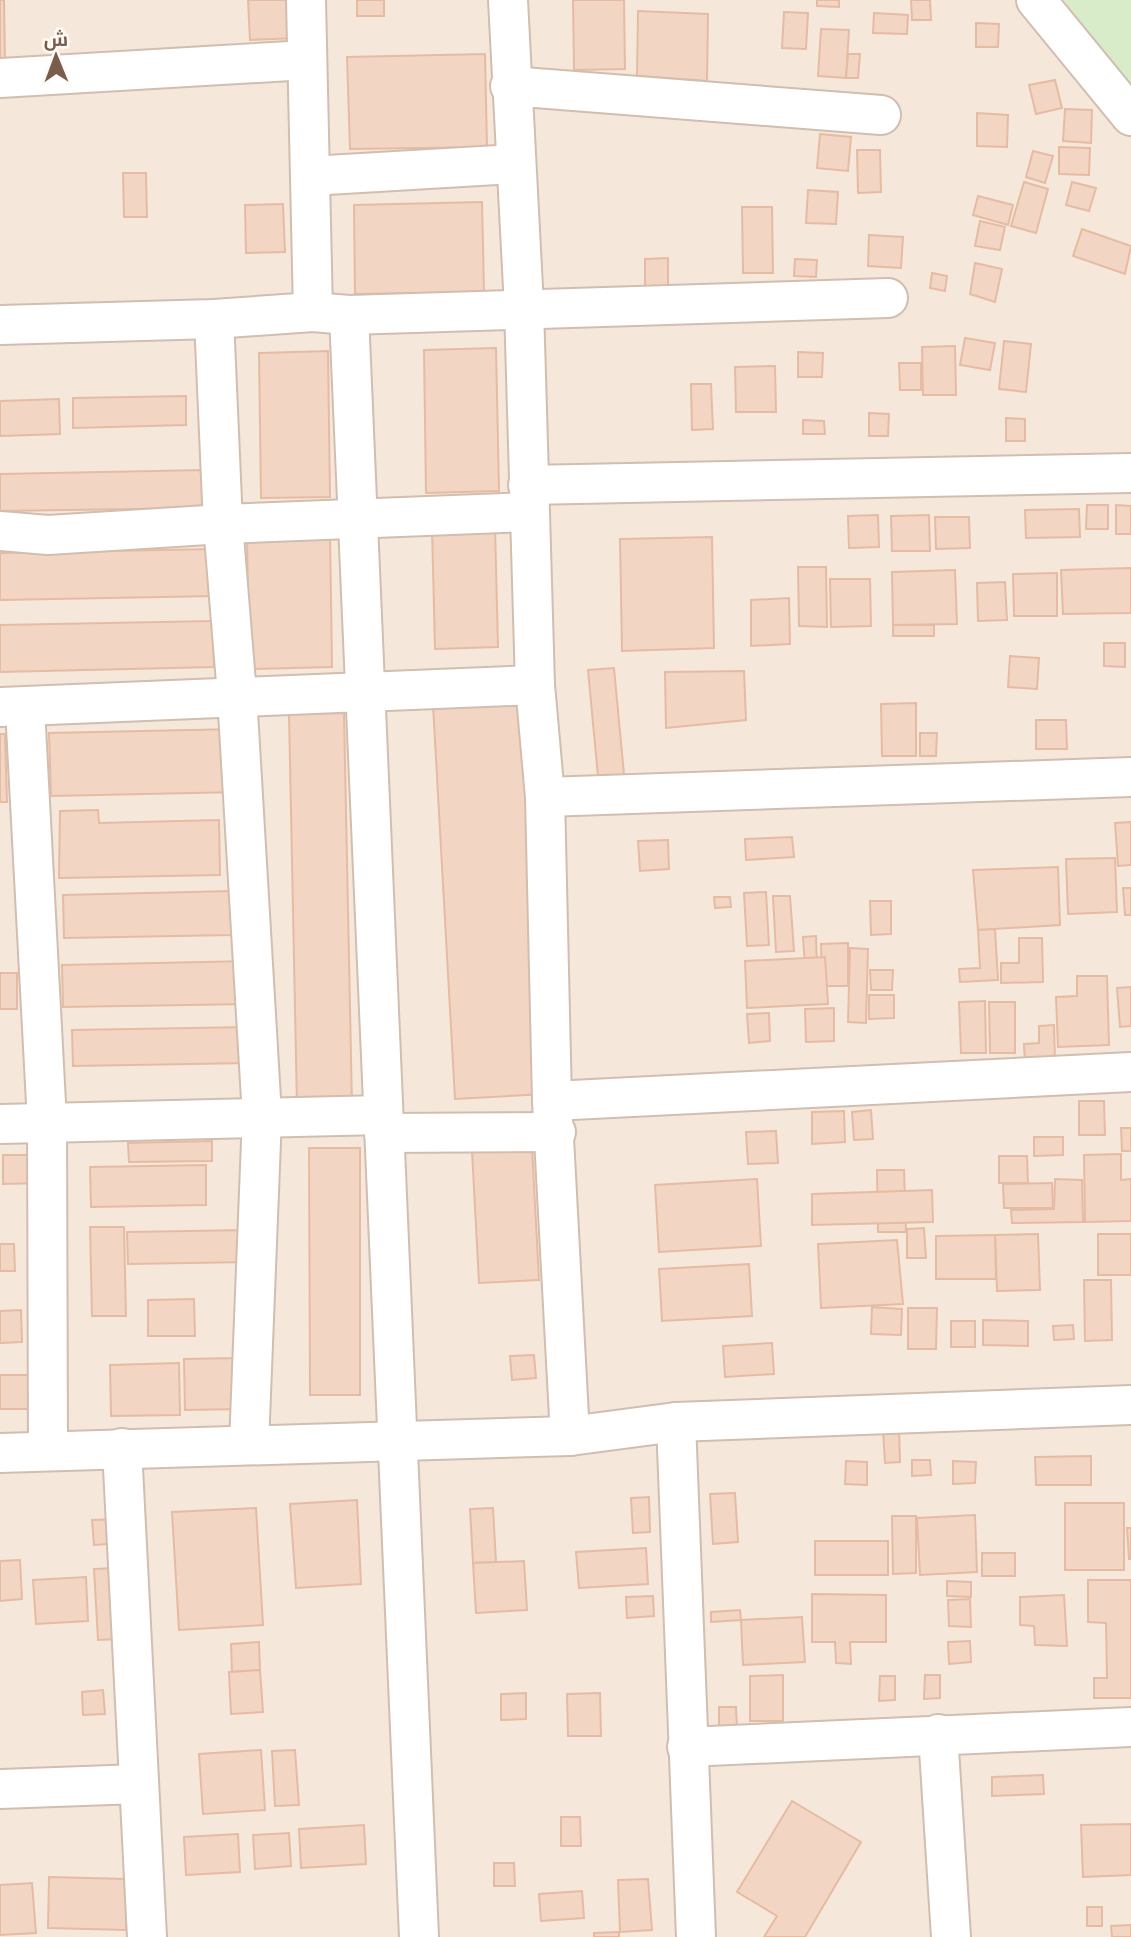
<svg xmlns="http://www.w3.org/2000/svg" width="1131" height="1937" font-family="'Space Grotesk',Cairo,sans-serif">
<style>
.residential{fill:#f5e8da}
.green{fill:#d8ecc9}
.building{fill:#f3d5c3;stroke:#e6bba3;stroke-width:2}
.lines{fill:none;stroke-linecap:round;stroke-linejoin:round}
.minor-casing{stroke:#d1beb0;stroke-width:42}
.minor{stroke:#fff;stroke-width:38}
</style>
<rect width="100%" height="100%" fill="#fdf6ec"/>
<rect class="residential" x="0" y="0" width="1131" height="1937"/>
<path class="green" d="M1064,0H1131V88Z"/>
<g class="building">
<path d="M0,0H4L5,63H0Z"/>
<path d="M248,0H296L298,38L250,40Z"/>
<rect x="357" y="0" width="27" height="16"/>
<path d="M573,0H624L625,69L574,70Z"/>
<path d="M817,0H839V7L817,6Z"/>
<path d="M911,0H930L931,20H912Z"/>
<path d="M638,11L708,14L707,81L637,76Z"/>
<path d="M784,12L808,13L806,49L782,48Z"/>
<path d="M874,13L908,15L907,34L873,33Z"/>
<path d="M976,23L999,24L998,47H976Z"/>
<path d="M821,29L849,30L846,78L818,76Z"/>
<path d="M485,54L487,147L350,149L347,57Z"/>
<path d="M848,54H860L858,78H846Z"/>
<path d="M1055,80L1062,108L1036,114L1029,85Z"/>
<path d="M1065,109L1092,110L1091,143L1063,141Z"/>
<path d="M977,113L1008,115L1007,147L977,146Z"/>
<path d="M820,134L851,137L848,171L817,168Z"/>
<path d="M1059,147L1090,148L1089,175L1059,174Z"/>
<path d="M857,150H880L881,192L858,193Z"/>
<path d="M1033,151L1053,156L1045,183L1026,177Z"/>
<path d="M123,173H146L147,217H124Z"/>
<path d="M1024,182L1048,189L1036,233L1011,226Z"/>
<path d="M1072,182L1096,188L1089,211L1066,205Z"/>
<path d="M808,190L838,192L836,224L806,223Z"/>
<path d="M978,196L1013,205L1008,225L973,215Z"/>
<path d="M482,202L484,292L355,294L354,205Z"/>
<path d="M283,204L285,252L246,253L245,205Z"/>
<path d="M742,207H772L773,273H743Z"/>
<path d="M980,221L1005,227L1000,250L975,246Z"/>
<path d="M1082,229L1131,246L1125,274L1073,256Z"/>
<path d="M869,235L903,237L901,268L868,266Z"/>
<path d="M668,258V286H645V259Z"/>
<path d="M795,259L817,260L816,277L794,276Z"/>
<path d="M975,263L1002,269L995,302L970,294Z"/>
<path d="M932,273L947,276L945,291L930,288Z"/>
<path d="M965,338L995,343L990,370L960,365Z"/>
<path d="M1004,341L1031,344L1026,392L999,389Z"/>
<path d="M955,346L956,395H923L922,347Z"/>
<path d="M496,348L499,491L426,493L424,350Z"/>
<path d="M328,351L330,497L261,498L259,353Z"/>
<path d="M798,352L823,353L822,377H798Z"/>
<path d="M899,363H921V390H900Z"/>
<path d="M775,366L776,412H736L735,367Z"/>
<path d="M691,384H711L713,429L692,430Z"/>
<path d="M186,396V425L73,428V398Z"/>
<path d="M59,399L60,434L0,436V401Z"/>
<path d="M869,413L889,414L888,436H869Z"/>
<path d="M1006,418L1025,419V441H1006Z"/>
<path d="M803,420L824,421L825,434H803Z"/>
<path d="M204,470V508L0,511V474Z"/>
<path d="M1087,505H1108V529H1086Z"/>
<path d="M1116,505L1131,506V534H1116Z"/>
<path d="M1079,509L1080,537L1026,538L1025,510Z"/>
<path d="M878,515L879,547L849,548L848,516Z"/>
<path d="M929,515L930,551H892L891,516Z"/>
<path d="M935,517H969L970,548L936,549Z"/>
<path d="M495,526L498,647L435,649L432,527Z"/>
<path d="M330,532L332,667L249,669L247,534Z"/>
<path d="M712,537L714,648L622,651L620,539Z"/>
<path d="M215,549L216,596L0,600V553Z"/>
<path d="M798,567H826L827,627L799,626Z"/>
<path d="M1131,568V613L1063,614L1061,570Z"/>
<path d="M955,570L957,624L893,625L892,572Z"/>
<path d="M1057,573V616H1014L1013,574Z"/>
<path d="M830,579H870L871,626L831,627Z"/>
<path d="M1005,582L1007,620L978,621L977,583Z"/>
<path d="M789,598L790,644L751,646V600Z"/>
<path d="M213,621L214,667L0,672V625Z"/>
<rect x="893" y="625" width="41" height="11"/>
<path d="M1104,643H1125V667L1104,666Z"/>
<path d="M1010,656L1039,658L1037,689L1008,687Z"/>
<path d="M614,668L625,785L599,787L588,670Z"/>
<path d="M744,671L746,720L666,728L665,672Z"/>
<path d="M523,699L545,1094L455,1099L433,705Z"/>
<path d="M916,703V756H882L881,704Z"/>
<path d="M344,713L352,1106L297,1107L289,714Z"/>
<path d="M1036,720H1066L1067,749H1036Z"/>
<path d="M237,729L239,792L51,796L49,733Z"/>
<path d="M920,733H937L936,756H920Z"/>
<path d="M0,734H5L7,802H0Z"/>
<path d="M98,810L99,823L219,820L220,875L59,878L60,811Z"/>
<path d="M1131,822V865L1118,866L1115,823Z"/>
<path d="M792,837L794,857L746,860L745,839Z"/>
<path d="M668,840L669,869L640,871L638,841Z"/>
<path d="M1115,858L1117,912L1068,914L1066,859Z"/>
<path d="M1058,867L1060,925L978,930L973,870Z"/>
<path d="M1123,888H1131V915H1125Z"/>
<path d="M232,891L233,935L64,938L63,895Z"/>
<path d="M766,892L769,945L747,946L744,893Z"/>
<path d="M773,896H790L794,951L776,952Z"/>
<path d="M714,897H730L731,907L715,908Z"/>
<path d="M870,901H891V934L871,935Z"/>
<path d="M995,929L998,980L960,982L959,969L980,968L978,930Z"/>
<path d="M816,936L817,967H805L803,937Z"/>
<path d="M1019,938H1042L1043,982L1001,983V963H1019Z"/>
<path d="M848,943V986H822L821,944Z"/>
<path d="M850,948L868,949L866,1023L848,1022Z"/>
<path d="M825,957L828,1004L747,1008L745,961Z"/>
<path d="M249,961L250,1004L63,1007L62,965Z"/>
<path d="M870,970H893L892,990H871Z"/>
<rect x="0" y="973" width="17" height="36"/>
<path d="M1077,976H1107L1109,1045L1058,1047L1056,997L1077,996Z"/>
<path d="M1131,987V1026L1120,1027L1117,988Z"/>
<path d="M869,995H894V1018L869,1019Z"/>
<path d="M985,1001L986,1053H961L959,1002Z"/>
<path d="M989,1002H1015V1053H990Z"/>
<path d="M834,1008V1041L806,1042L805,1009Z"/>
<path d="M769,1013L770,1041L749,1043L747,1014Z"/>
<path d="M1054,1025L1055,1062L1025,1063L1024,1044L1039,1043V1026Z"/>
<path d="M250,1027V1063L73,1066L72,1030Z"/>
<path d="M1079,1101H1104L1105,1135H1079Z"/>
<path d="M871,1110L873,1139L854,1140L852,1112Z"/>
<path d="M844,1111L845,1142L812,1144V1112Z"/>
<path d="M1121,1128H1131V1151H1122Z"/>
<path d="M776,1131L778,1163L748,1164L746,1132Z"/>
<path d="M1034,1137H1063V1155L1034,1156Z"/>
<path d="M212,1141V1161L129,1162L128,1143Z"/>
<path d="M532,1147L539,1280L479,1283L472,1151Z"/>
<path d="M309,1148H360V1395H310Z"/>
<path d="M1121,1154V1180L1131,1179V1221L1085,1222L1084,1155Z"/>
<path d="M3,1155H39L40,1183L3,1184Z"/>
<path d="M999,1156H1027L1028,1183H999Z"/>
<path d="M206,1165V1205L91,1207L90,1167Z"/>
<path d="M877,1170H904L906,1232H878Z"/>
<path d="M757,1179L761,1246L659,1252L655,1185Z"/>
<path d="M1055,1179L1082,1180L1083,1222L1012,1223L1011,1210L1054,1209Z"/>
<path d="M1052,1183L1053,1208H1004L1003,1184Z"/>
<path d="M932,1190L933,1222L812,1225V1194Z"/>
<path d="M90,1227H124L126,1316H92Z"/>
<path d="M924,1228L926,1258H907V1229Z"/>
<path d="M251,1230L252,1262L128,1264L127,1232Z"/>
<path d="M1038,1234L1040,1290L997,1291L995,1235Z"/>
<rect x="1098" y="1234" width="33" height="41"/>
<path d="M995,1235L996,1279H936V1236Z"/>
<path d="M897,1240L903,1304L821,1308L818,1244Z"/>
<path d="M0,1244H14L15,1271H0Z"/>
<path d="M749,1264L752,1316L662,1321L659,1269Z"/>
<path d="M1084,1280H1111L1112,1340L1085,1341Z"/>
<path d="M194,1299L195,1336H148V1300Z"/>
<path d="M872,1307L902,1309L901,1335L871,1334Z"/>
<path d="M908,1308H937L936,1349H908Z"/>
<path d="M21,1310L22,1342L0,1343V1311Z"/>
<path d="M983,1320L1028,1321V1346L983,1345Z"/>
<rect x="951" y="1321" width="24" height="26"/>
<path d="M1073,1325L1074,1339L1054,1340L1053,1326Z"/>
<path d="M772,1343L774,1374L725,1377L723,1346Z"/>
<path d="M534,1355L536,1378L512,1380L510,1356Z"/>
<path d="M241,1358L243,1409L185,1410L184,1359Z"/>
<path d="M179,1363L180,1415L111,1416L110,1365Z"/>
<rect x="0" y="1375" width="39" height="34"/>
<path d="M899,1429L900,1462L885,1463L883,1430Z"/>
<path d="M1091,1456V1485H1036L1035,1457Z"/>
<path d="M912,1460H930L931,1475L912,1476Z"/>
<path d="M846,1461L867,1462V1485L845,1484Z"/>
<path d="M953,1461L976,1462L975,1483L953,1484Z"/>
<path d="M735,1493L738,1542L713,1544L710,1494Z"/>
<path d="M649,1497L650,1532L633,1533L631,1498Z"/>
<path d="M357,1500L361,1584L296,1588L290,1504Z"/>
<rect x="1065" y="1503" width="59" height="67"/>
<path d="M256,1508L263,1625L179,1630L172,1512Z"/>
<path d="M493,1508L496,1562L473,1563L470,1509Z"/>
<path d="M975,1515L977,1572L920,1575L917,1518Z"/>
<path d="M892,1516H916V1573L893,1574Z"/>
<path d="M119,1519L120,1543L94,1545L92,1520Z"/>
<path d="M1127,1528H1131V1559H1129Z"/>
<rect x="815" y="1541" width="73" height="34"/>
<path d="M646,1548L648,1584L579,1588L576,1552Z"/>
<rect x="982" y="1553" width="33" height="23"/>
<path d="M20,1560L22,1599L0,1601V1561Z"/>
<path d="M524,1561L527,1610L476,1613L473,1563Z"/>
<path d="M115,1568L119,1639L98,1640L94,1569Z"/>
<path d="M86,1577L88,1621L36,1624L33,1580Z"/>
<path d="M1088,1580H1131V1698H1094V1678H1107L1106,1623L1088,1622Z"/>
<path d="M947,1581L971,1582V1597L947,1596Z"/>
<path d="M812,1594L886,1595V1642H850L851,1664L836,1663L835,1642H812Z"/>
<path d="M1064,1595L1067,1646L1035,1645L1034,1626L1020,1625V1597Z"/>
<path d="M653,1596L654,1616L627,1618L626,1597Z"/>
<path d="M970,1599L971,1627L949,1626L948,1600Z"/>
<path d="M740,1610L741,1620L711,1622V1612Z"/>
<path d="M802,1617L805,1662L743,1665L741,1620Z"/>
<path d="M970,1641L971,1662L949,1664L948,1642Z"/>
<path d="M259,1642L260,1670L232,1672L231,1644Z"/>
<path d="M260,1670L263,1712L231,1714L229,1672Z"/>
<path d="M783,1675V1721H750V1676Z"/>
<path d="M925,1675H940V1698L924,1699Z"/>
<path d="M880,1676H895V1700L879,1701Z"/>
<path d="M103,1690L105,1714L83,1715L82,1692Z"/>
<path d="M526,1693V1719L501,1720V1694Z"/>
<path d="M600,1693L601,1736H568L567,1694Z"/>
<path d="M719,1707H736L737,1728H719Z"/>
<path d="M261,1750L265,1810L203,1814L199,1754Z"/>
<path d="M295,1750L299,1805L275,1806L272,1751Z"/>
<path d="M1043,1775L1044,1794L992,1796V1777Z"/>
<path d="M792,1801L861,1842L805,1937H764L777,1916L737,1892Z"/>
<path d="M561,1817H580L581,1846H561Z"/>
<path d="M1131,1824V1875L1083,1877L1081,1825Z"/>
<path d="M364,1825L366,1864L301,1868L299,1829Z"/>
<path d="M289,1833L291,1866L255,1869L253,1835Z"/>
<path d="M238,1834L240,1872L186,1875L184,1837Z"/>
<path d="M494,1863H514L515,1886H494Z"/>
<path d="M49,1877L127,1879L126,1930L48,1928Z"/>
<path d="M648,1879L652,1930L620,1932L618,1880Z"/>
<path d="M32,1883L36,1933L0,1935V1885Z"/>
<path d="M582,1891L584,1918L541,1921L539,1894Z"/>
<rect x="1087" y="1907" width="15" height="19"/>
<path d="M1131,1925V1937H1112L1111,1926Z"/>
<path d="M619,1932V1937H594V1933Z"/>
</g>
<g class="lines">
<defs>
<g id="minor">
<path d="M306,0L313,312"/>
<path d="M508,0L524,307L535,685L545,797L552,1101L570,1436"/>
<path d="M1036,0L1131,116"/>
<path d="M0,78L307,60"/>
<path d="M510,86L881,115"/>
<path d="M310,176L515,164"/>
<path d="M349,315L419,1937"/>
<path d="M214,319L223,524L237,695L262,1116L249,1445"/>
<path d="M0,325L214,319L313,312L349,315L888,298"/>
<path d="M528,485L1131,473"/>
<path d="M0,531L48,535L223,524L529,512"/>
<path d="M0,707L535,685"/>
<path d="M25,708L47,1122L48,1450"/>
<path d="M545,797L1131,777"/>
<path d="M552,1101L1131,1072"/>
<path d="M0,1124L383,1115"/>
<path d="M384,1133L556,1132"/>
<path d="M676,1422L696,1937"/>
<path d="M122,1448L147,1937"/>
<path d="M0,1453L570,1436L676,1422L1131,1405"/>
<path d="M938,1734L951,1937"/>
<path d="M687,1747L1131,1727"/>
<path d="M0,1789L139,1784"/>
</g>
</defs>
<use href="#minor" class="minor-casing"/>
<use href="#minor" class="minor"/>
</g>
<g transform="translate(56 56) rotate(359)" stroke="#fffaf3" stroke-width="5" paint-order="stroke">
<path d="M0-5L12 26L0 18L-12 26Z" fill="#7a5c4d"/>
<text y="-10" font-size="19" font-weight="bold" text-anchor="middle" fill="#7a5c4d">ش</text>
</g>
</svg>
